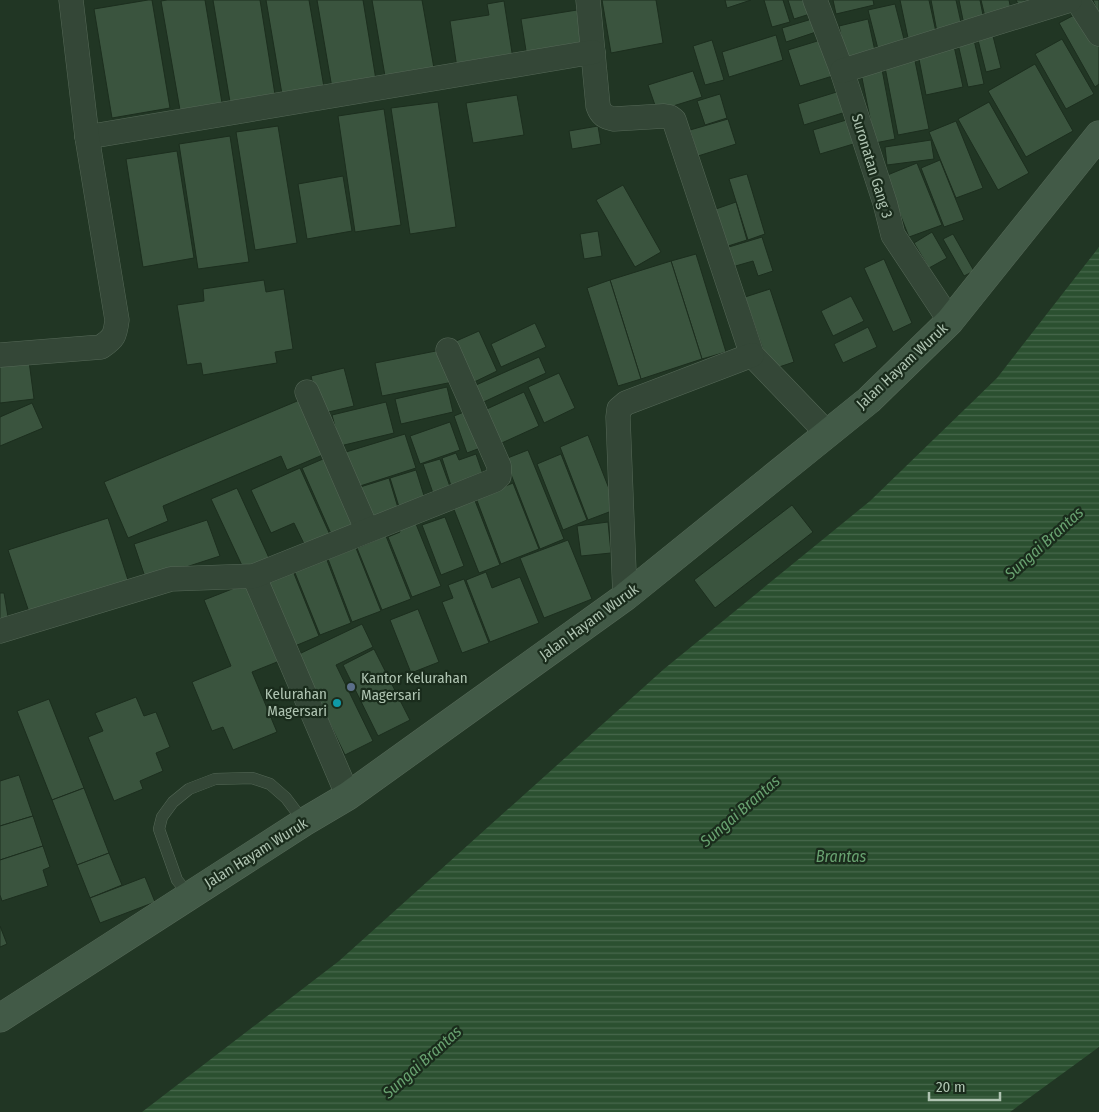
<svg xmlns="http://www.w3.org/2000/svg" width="1099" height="1112" font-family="'Fira Sans Condensed',sans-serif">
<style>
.water{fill:url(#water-rules)}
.building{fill:#3a543e;stroke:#1c2e1e}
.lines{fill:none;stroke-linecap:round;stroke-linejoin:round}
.lane-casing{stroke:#556857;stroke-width:12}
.street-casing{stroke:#556857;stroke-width:25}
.secondary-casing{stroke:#556857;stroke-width:29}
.lane{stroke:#344737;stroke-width:11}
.street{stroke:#344737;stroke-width:24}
.secondary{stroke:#425a47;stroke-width:28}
.service-dot{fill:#5c6f8a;stroke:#1a2c1c;stroke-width:2}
.culture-dot{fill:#0f9aa8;stroke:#1a2c1c;stroke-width:2}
.labels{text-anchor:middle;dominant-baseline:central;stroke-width:4.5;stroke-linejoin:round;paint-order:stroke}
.street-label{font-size:15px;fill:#afc4b2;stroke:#1a2c1c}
.poi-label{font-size:15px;fill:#afc4b2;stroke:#1a2c1c;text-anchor:start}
.water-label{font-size:16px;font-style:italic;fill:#68a270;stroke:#1a2c1c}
</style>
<defs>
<pattern id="water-rules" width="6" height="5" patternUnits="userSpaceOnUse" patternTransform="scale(1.25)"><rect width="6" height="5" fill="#2b5030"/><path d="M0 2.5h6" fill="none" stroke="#47684c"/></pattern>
</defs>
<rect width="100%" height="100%" fill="#213624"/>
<path class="water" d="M1099,247V1047L1010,1112H142L339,961L664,669L870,501L997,378Z"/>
<g class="building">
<path d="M148,0H152L170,108L112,118L94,9Z"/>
<path d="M167,0H205L222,103L180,110L161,1Z"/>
<path d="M213,0H260L276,101L231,108Z"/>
<path d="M266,0H309L325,93L283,100Z"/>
<path d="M317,0H363L377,86L333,94Z"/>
<path d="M372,0H422L435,74L386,82Z"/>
<path d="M602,0H656L663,43L611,53Z"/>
<path d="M725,0H751L727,8Z"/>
<path d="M764,0H783L790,22L772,27Z"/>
<path d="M788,0H805L810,14L794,19Z"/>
<path d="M833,0H873L874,5L836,14Z"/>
<path d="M900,0H929L936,32L908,38Z"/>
<path d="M931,0H956L962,27L937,32Z"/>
<path d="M959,0H980L984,20L964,25Z"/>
<path d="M981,0H1009L1012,15L986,21Z"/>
<path d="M1016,0H1040L1020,8Z"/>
<path d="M1093,0H1099V15Z"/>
<path d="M504,1L513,59L457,68L450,21L489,15L487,4Z"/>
<path d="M895,4L905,43L878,49L868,10Z"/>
<path d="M577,10L583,48L527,57L521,19Z"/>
<path d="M1080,12L1099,46V84L1095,87L1059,23Z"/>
<path d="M812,19L816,32L786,42L782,28Z"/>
<path d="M868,19L875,51L846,58L839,26Z"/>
<path d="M992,32L1001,68L986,72L977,36Z"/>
<path d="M776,35L783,60L729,77L722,52Z"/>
<path d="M824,39L836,75L800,86L788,50Z"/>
<path d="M1062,39L1094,94L1066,109L1035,54Z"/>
<path d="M712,40L724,80L705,85L693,46Z"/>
<path d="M974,40L984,84L968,87L958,44Z"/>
<path d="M954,46L963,87L926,95L918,54Z"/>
<path d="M914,56L929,129L898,135L884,62Z"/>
<path d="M881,64L895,139L875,143L860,68Z"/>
<path d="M1035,64L1073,131L1026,157L988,91Z"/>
<path d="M693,71L702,97L657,111L648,85Z"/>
<path d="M843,90L849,111L804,125L798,104Z"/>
<path d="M720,94L727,118L705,125L697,101Z"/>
<path d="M517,95L524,135L473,143L466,103Z"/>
<path d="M438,102L456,227L410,234L391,108Z"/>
<path d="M989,102L1029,173L998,190L958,119Z"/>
<path d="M384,109L401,225L355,232L338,116Z"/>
<path d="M853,118L860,142L820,154L813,130Z"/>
<path d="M728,119L736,144L698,156L690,130Z"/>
<path d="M956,121L983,188L956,198L929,132Z"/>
<path d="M278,126L297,243L255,250L236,132Z"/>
<path d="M598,126L601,144L572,149L569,131Z"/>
<path d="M230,136L249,262L198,269L179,144Z"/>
<path d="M931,140L934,159L887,165L885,147Z"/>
<path d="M177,151L194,258L143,267L126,159Z"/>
<path d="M940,160L964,220L944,227L921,168Z"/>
<path d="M917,163L942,225L909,237L885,176Z"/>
<path d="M747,174L765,234L748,240L729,179Z"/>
<path d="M343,176L352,231L307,239L298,184Z"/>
<path d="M623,185L661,252L635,267L596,200Z"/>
<path d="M736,202L747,240L725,247L713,210Z"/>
<path d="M598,231L602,256L584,259L580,234Z"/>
<path d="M932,232L947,258L929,268L914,243Z"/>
<path d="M953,234L974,271L964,276L943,239Z"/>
<path d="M762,237L773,271L758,276L753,261L725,269L719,250Z"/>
<path d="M696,254L726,352L702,359L671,261Z"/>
<path d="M884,259L912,323L893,332L864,268Z"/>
<path d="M671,261L702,359L641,379L610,280Z"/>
<path d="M264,280L266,292L284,289L293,349L275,352L277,363L203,375L201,363L187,365L177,305L204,301L203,289Z"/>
<path d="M610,280L641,379L618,386L587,288Z"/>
<path d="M770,289L794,362L770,370L745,297Z"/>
<path d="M851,296L864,321L833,336L821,311Z"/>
<path d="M535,323L546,347L501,367L491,344Z"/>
<path d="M868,327L877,347L843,363L834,344Z"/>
<path d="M479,331L497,371L466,386L447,345Z"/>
<path d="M446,349L453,382L382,396L375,363Z"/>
<path d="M539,357L546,373L475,406L467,389Z"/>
<path d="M29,361L34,399L0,403V365Z"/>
<path d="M344,368L354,406L320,414L311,376Z"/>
<path d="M559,373L575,408L544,423L528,387Z"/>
<path d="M447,387L453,412L401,424L395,399Z"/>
<path d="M524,392L539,426L493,447L478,413Z"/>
<path d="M302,399L325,454L287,470L281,456L163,506L168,521L128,538L104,482Z"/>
<path d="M386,402L394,433L340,446L332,415Z"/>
<path d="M32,403L43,428L0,446V417Z"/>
<path d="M469,410L483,447L467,453L454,416Z"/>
<path d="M450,422L460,450L420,464L410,436Z"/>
<path d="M405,434L416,468L357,487L346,452Z"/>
<path d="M588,435L617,509L588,520L560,447Z"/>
<path d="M528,450L564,539L540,549L505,459Z"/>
<path d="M456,453L459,460L476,454L485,480L453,492L442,458Z"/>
<path d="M561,454L587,520L563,530L537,464Z"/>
<path d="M330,456L361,523L332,536L302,468Z"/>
<path d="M440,459L452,492L435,499L423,464Z"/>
<path d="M300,468L331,537L306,548L294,523L271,533L251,490Z"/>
<path d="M416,470L426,502L400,510L390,478Z"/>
<path d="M389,478L399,511L368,520L357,488Z"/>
<path d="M513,483L539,549L501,564L476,498Z"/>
<path d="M237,488L270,560L245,572L211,499Z"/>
<path d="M474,498L500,565L479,573L453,507Z"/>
<path d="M792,505L813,532L715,608L694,580Z"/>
<path d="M445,517L464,566L441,575L422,525Z"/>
<path d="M108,518L129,583L30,615L8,550Z"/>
<path d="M414,519L441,586L412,597L388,537L400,532L397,525Z"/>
<path d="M207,520L220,556L146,580L134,544Z"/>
<path d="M608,522L611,553L581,556L577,526Z"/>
<path d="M386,536L411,599L382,610L357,548Z"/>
<path d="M568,540L592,599L544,618L520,558Z"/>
<path d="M356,548L381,611L352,622L328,559Z"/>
<path d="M325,555L351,623L320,635L293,568Z"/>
<path d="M291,566L319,636L290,648L262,578Z"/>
<path d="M486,572L492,588L520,577L539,623L490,642L466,580Z"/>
<path d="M464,579L489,643L462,653L442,602L453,598L448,585Z"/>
<path d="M250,582L282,660L252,672L277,732L233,750L223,727L212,731L192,682L231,666L204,600Z"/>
<path d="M0,593H4L9,623L0,624Z"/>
<path d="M418,609L439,662L411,673L390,620Z"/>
<path d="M362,624L373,647L336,665L373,741L345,755L297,655Z"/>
<path d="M374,649L410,720L378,736L343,665Z"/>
<path d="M136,697L144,716L156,712L170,747L156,753L163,771L140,781L143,789L114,801L88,737L103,731L95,713Z"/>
<path d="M49,699L84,788L52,800L17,711Z"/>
<path d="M19,775L33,816L0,826V781Z"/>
<path d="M84,788L109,853L77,865L52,800Z"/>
<path d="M33,816L43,846L0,860V826Z"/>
<path d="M43,846L50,867L43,870L48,886L2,901L0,895V860Z"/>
<path d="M109,853L122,885L90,898L77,865Z"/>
<path d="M145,877L155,902L100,923L90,898Z"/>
<path d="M0,926L7,944L0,947Z"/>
</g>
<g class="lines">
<defs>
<path id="lane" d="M189,895L177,880L159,829L162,817L173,802L189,789L215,779L252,778L270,784L286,798L304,822"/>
<g id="street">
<path d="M588,0L598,106C601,115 605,117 614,119L664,116L670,117L674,120L752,355L827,433"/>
<path d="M815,0L842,71L885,203L893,235L950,321"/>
<path d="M1077,0L1099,34"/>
<path d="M842,71L1070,0"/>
<path d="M87,137L593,52"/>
<path d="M0,355L101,347C114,338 115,336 117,320L87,137L71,0"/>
<path d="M307,392L367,530"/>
<path d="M254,576L348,796"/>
<path d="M625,597L618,417L619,409L626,403L752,355"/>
<path d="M0,631L171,579L254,576L495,480L499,476V466L448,350"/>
</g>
<path id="secondary" d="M0,1018L304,822L348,796L625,597L869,400L950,321L1099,135"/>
</defs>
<use href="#lane" class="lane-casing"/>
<use href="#street" class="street-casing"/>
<use href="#secondary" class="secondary-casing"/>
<use href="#lane" class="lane"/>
<use href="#street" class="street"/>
<use href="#secondary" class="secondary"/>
</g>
<circle class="service-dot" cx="351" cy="687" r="5"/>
<circle class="culture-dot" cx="337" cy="703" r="5"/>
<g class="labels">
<g class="street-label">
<text transform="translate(872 166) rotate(73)">Suronatan Gang 3</text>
<text transform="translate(902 366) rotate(-43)">Jalan Hayam Wuruk</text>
<text transform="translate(589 622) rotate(-36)">Jalan Hayam Wuruk</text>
<text transform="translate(256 853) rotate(-32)">Jalan Hayam Wuruk</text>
</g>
<g class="poi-label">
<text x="361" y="678">Kantor Kelurahan<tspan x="361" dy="17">Magersari</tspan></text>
<text x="327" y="694" text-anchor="end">Kelurahan<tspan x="327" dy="17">Magersari</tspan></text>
</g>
<g class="water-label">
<text transform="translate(1044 543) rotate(-42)">Sungai Brantas</text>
<text transform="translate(740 811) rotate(-41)">Sungai Brantas</text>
<text x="841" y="856">Brantas</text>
<text transform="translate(422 1062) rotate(-42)">Sungai Brantas</text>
</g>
</g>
<path d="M929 1092v8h71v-8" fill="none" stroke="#afc4b2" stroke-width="2.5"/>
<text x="936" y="1092" font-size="15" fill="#afc4b2" stroke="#1a2c1c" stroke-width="4" paint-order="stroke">20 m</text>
</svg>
